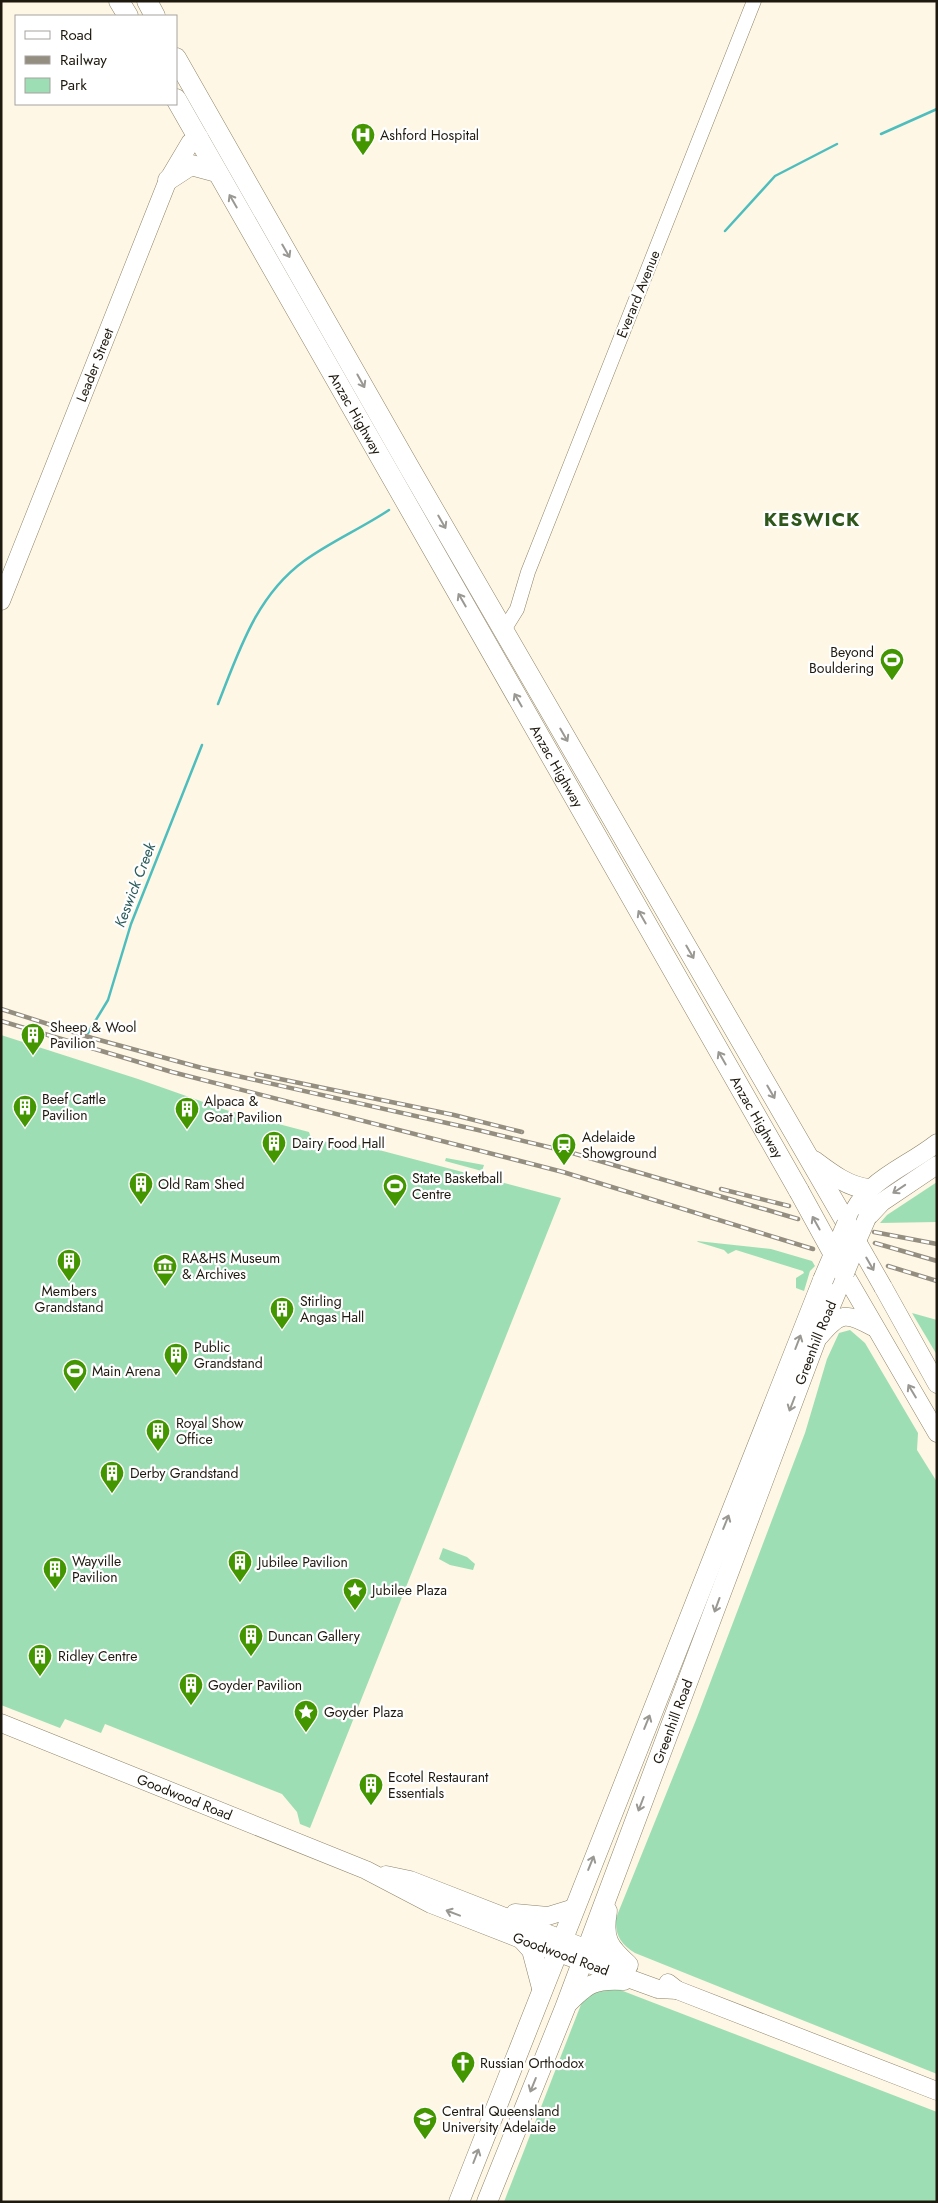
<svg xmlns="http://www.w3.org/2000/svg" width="938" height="2203" font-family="Jost,sans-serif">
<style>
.green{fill:#9ddeb5}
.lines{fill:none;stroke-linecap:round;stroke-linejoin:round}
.stream{stroke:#4ebdbe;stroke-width:2.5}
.minor-casing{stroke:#8d8367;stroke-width:15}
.major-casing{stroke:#8d8367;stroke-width:19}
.highway-casing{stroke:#8d8367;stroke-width:21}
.minor{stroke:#fff;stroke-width:14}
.major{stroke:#fff;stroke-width:18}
.highway{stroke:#fff;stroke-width:20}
.rail-casing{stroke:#948e80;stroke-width:4.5}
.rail{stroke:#fff;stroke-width:2.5;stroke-dasharray:8;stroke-linecap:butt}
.major-bridge-casing{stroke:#8d8367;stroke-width:19;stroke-linecap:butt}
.highway-bridge-casing{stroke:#8d8367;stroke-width:21;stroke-linecap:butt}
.major-bridge{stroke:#fff;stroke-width:18}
.highway-bridge{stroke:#fff;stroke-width:20}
.oneway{stroke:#9a9893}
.labels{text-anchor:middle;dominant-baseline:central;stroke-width:4.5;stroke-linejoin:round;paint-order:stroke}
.poi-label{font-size:14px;fill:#1e190e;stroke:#fff;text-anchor:start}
.street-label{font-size:14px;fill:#1e190e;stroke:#fff}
.water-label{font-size:15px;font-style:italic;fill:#2b5b5b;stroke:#fff}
.district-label{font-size:19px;font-weight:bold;letter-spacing:1px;fill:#2f571b;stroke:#fff}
</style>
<rect width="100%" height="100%" fill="#fef7e5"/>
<g class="green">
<path d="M1,1035L138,1079L226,1110L309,1132L311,1138L335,1144L341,1140L561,1198L310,1828L300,1824L297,1812L282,1794L105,1724L101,1733L65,1719L60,1728L1,1705Z"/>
<path d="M446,1158L484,1165L482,1171L445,1161Z"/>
<path d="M937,1182V1222L880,1223L887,1215Z"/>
<path d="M697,1241L771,1249L812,1261L815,1266L810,1271L804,1291L796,1288V1278L804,1273L803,1271L736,1250L728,1254L724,1250L698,1242Z"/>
<path d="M912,1313L937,1320V1355Z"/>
<path d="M850,1330L865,1343L918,1433L917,1450L937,1482V2074L635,1953C621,1944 615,1936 616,1918L696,1720L805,1433L827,1359L839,1333Z"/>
<path d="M443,1548L467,1557L475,1564L473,1570L450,1565L439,1559Z"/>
<path d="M610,1986L937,2112V2202H504L582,2002L591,1992Z"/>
</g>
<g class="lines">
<g class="stream">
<path d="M881,134L937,109"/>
<path d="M725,231L775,176L837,144"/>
<path d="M218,704C239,651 256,596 304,561C330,542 362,528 389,510"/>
<path d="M88,1033L108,1000L131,924L202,745"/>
</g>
<defs>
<path id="minor" d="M504,630L517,609L528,572L754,1"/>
<g id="major">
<path id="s1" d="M1,601L168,180L190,143L199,137"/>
<path d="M867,1218L882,1202L937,1165"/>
<path d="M847,1224C867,1177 901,1171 937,1143"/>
<path d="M844,1273L937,1433"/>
<path d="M883,1287L937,1384"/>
<path d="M820,1336C840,1312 846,1312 873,1327"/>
<path id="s2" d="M1,1723L366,1870L431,1904L523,1940L658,1989L677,1990"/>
<path d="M386,1875L410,1880L626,1964"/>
<path d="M515,1913L548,1916L574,1908"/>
<path d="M668,1983L677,1990L937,2091"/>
<path d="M566,2006C587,1984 594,1979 624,1981"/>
</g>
<g id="highway">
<path d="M119,1L128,16"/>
<path d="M147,1L155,16"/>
<path d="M176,58L409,467L847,1224"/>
<path id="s3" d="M176,99L799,1191"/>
<path d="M168,180L191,165L217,172"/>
<path d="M814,1161C830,1173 848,1187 869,1189"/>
<path d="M607,1911C602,1939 608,1947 628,1965"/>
<path d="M523,1940L532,1950L542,1988"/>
<path d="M459,2202L823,1280"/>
<path id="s4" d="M487,2202L565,2008L815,1342L844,1273"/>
</g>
</defs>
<use href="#minor" class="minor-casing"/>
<use href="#major" class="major-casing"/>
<use href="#highway" class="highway-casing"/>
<use href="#minor" class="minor"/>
<use href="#major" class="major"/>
<use href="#highway" class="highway"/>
<defs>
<g id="rail">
<path d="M1,1009L92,1038L202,1068L478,1130L569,1152L798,1219"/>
<path d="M1,1021L172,1072L563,1172L813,1249"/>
<path d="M256,1074L454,1115L522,1132"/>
<path d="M721,1189L789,1206"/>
<path d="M874,1232L937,1244"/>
<path d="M875,1243L937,1261"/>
<path d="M888,1266L937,1281"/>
</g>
</defs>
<use href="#rail" class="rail-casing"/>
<use href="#rail" class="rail"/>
<defs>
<g id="major-bridge">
<path d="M851,1231L883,1287"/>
<path d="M857,1241L867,1218"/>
</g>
<g id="highway-bridge">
<path d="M799,1191L844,1273"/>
<path d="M844,1273L857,1241"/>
<path d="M823,1280L847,1224"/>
</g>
</defs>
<use href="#major-bridge" class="major-bridge-casing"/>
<use href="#highway-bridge" class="highway-bridge-casing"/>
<use href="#major-bridge" class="major-bridge"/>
<use href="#highway-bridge" class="highway-bridge"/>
</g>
<defs><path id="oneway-shaft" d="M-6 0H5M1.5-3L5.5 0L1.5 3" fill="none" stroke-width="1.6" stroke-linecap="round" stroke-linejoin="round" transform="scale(1.25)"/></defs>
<g class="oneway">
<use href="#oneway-shaft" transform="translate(233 201) rotate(-120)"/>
<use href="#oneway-shaft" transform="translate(286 251) rotate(60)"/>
<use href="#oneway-shaft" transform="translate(361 381) rotate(61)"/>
<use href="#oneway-shaft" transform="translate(442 522) rotate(60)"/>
<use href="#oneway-shaft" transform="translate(462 600) rotate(-120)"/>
<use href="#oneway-shaft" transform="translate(518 700) rotate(-120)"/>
<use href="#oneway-shaft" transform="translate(564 735) rotate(60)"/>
<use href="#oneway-shaft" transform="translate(642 917) rotate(-120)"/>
<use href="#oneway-shaft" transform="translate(690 952) rotate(60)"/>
<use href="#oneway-shaft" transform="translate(722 1058) rotate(-120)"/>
<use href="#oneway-shaft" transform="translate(771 1092) rotate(60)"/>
<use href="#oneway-shaft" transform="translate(899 1189) rotate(146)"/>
<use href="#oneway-shaft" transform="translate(816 1223) rotate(-119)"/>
<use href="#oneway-shaft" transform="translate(870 1264) rotate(60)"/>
<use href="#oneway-shaft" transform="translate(798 1342) rotate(-69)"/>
<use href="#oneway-shaft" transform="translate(912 1391) rotate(-121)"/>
<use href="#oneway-shaft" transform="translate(792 1404) rotate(111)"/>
<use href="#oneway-shaft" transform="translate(726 1522) rotate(-68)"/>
<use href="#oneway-shaft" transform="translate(717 1605) rotate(110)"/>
<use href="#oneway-shaft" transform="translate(647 1722) rotate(-68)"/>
<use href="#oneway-shaft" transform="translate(641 1804) rotate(111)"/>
<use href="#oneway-shaft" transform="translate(591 1863) rotate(-68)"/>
<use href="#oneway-shaft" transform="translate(453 1913) rotate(-159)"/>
<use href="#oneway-shaft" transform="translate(533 2085) rotate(112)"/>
<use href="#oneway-shaft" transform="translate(476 2156) rotate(-69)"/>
</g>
<defs>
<symbol id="hospital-pin" viewBox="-11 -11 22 30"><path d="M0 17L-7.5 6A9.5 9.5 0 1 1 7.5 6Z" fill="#449600" stroke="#fff"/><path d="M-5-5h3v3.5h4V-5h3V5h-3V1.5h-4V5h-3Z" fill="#fff"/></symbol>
<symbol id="stadium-pin" viewBox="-11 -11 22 30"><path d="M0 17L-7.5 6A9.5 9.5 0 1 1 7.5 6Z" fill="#449600" stroke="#fff"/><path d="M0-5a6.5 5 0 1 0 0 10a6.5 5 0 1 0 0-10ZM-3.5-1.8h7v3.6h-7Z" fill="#fff"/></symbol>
<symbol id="building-pin" viewBox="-11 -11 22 30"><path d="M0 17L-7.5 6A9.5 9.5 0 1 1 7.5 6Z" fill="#449600" stroke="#fff"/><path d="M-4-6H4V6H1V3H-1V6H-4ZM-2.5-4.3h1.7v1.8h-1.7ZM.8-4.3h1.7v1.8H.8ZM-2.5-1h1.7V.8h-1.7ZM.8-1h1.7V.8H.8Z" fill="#fff"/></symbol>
<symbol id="station-pin" viewBox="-11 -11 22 30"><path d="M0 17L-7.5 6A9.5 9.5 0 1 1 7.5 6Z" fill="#449600" stroke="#fff"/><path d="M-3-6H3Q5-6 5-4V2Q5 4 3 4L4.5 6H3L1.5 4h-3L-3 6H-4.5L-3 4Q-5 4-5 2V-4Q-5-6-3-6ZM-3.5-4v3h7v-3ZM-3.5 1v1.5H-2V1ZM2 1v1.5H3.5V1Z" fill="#fff"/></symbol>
<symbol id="museum-pin" viewBox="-11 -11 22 30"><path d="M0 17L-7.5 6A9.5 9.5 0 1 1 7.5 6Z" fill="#449600" stroke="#fff"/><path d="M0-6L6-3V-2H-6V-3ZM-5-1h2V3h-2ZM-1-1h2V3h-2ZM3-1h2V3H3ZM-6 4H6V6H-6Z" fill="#fff"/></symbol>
<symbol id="sight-pin" viewBox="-11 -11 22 30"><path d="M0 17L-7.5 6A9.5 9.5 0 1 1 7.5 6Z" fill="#449600" stroke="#fff"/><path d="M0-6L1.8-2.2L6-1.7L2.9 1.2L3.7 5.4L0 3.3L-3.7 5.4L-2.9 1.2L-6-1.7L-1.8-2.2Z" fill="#fff"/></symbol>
<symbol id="church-pin" viewBox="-11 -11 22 30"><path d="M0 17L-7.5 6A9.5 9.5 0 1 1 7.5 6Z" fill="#449600" stroke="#fff"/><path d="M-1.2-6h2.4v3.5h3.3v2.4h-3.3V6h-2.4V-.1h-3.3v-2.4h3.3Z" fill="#fff"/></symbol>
<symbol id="university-pin" viewBox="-11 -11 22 30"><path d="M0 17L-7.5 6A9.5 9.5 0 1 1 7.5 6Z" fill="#449600" stroke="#fff"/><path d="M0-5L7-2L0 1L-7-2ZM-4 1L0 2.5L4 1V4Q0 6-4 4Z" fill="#fff"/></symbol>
</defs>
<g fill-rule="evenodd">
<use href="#hospital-pin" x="349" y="121" width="28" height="38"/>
<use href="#stadium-pin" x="878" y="646" width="28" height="38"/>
<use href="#building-pin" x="19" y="1021" width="28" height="38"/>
<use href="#building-pin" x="11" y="1093" width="28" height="38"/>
<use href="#building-pin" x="173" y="1095" width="28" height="38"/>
<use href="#building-pin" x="260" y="1129" width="28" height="38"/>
<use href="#station-pin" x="550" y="1131" width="28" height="38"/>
<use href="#building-pin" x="127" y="1170" width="28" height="38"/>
<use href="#stadium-pin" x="381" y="1172" width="28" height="38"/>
<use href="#building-pin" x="55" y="1247" width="28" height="38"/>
<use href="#museum-pin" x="151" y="1252" width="28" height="38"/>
<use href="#building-pin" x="268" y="1295" width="28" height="38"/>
<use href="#building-pin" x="162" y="1341" width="28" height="38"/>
<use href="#stadium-pin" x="61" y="1357" width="28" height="38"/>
<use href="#building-pin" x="144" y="1417" width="28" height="38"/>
<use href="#building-pin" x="98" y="1459" width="28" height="38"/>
<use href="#building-pin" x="226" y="1548" width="28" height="38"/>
<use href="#building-pin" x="41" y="1555" width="28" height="38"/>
<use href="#sight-pin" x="341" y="1576" width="28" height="38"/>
<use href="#building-pin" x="237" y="1622" width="28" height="38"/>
<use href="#building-pin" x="26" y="1642" width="28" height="38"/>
<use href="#building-pin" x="177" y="1671" width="28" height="38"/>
<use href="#sight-pin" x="292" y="1698" width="28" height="38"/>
<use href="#building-pin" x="357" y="1771" width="28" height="38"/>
<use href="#church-pin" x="449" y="2049" width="28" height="38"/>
<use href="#university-pin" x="411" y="2105" width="28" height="38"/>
</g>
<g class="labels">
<g class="poi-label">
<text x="380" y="135">Ashford Hospital</text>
<text x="874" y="652" text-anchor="end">Beyond<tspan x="874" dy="16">Bouldering</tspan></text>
<text x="50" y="1027">Sheep &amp; Wool<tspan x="50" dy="16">Pavilion</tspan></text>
<text x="42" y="1099">Beef Cattle<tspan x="42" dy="16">Pavilion</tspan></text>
<text x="204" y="1101">Alpaca &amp;<tspan x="204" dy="16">Goat Pavilion</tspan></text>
<text x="582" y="1137">Adelaide<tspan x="582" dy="16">Showground</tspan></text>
<text x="292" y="1143">Dairy Food Hall</text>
<text x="412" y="1178">State Basketball<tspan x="412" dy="16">Centre</tspan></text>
<text x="158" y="1184">Old Ram Shed</text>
<text x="182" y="1258">RA&amp;HS Museum<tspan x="182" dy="16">&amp; Archives</tspan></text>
<text x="69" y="1291" text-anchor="middle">Members<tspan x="69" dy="16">Grandstand</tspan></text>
<text x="300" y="1301">Stirling<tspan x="300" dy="16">Angas Hall</tspan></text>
<text x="194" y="1347">Public<tspan x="194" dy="16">Grandstand</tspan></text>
<text x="92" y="1371">Main Arena</text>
<text x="176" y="1423">Royal Show<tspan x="176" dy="16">Office</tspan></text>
<text x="130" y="1473">Derby Grandstand</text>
<text x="72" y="1561">Wayville<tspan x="72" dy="16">Pavilion</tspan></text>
<text x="258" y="1562">Jubilee Pavilion</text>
<text x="372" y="1590">Jubilee Plaza</text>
<text x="268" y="1636">Duncan Gallery</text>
<text x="58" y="1656">Ridley Centre</text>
<text x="208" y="1685">Goyder Pavilion</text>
<text x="324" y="1712">Goyder Plaza</text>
<text x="388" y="1777">Ecotel Restaurant<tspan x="388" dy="16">Essentials</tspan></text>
<text x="480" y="2063">Russian Orthodox</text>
<text x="442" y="2111">Central Queensland<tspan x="442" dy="16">University Adelaide</tspan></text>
</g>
<g class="street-label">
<text transform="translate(638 294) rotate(-68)">Everard Avenue</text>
<text stroke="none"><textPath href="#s1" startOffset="254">Leader Street</textPath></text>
<text stroke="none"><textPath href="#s3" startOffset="362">Anzac Highway</textPath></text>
<text stroke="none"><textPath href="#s3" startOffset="768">Anzac Highway</textPath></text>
<text stroke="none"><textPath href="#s3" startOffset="1172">Anzac Highway</textPath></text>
<text stroke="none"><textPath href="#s4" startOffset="920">Greenhill Road</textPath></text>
<text stroke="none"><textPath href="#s4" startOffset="515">Greenhill Road</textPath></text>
<text stroke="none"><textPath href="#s2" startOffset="198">Goodwood Road</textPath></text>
<text stroke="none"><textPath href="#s2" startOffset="606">Goodwood Road</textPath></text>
</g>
<g class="water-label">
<text transform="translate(135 885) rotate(-69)">Keswick Creek</text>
</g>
<g class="district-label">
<text x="812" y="519">KESWICK</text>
</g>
</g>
<rect width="938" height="2203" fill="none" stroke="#1e190e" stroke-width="5"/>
<rect x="15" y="15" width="162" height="90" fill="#ffffff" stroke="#a5a39f"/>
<rect x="25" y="31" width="25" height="8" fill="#ffffff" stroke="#a5a39f"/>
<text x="60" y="40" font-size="15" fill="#1e190e">Road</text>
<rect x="25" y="56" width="25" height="8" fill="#948e80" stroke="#a5a39f"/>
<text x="60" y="65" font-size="15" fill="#1e190e">Railway</text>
<rect x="25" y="78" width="25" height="15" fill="#9ddeb5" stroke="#a5a39f"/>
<text x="60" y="90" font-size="15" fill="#1e190e">Park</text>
</svg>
